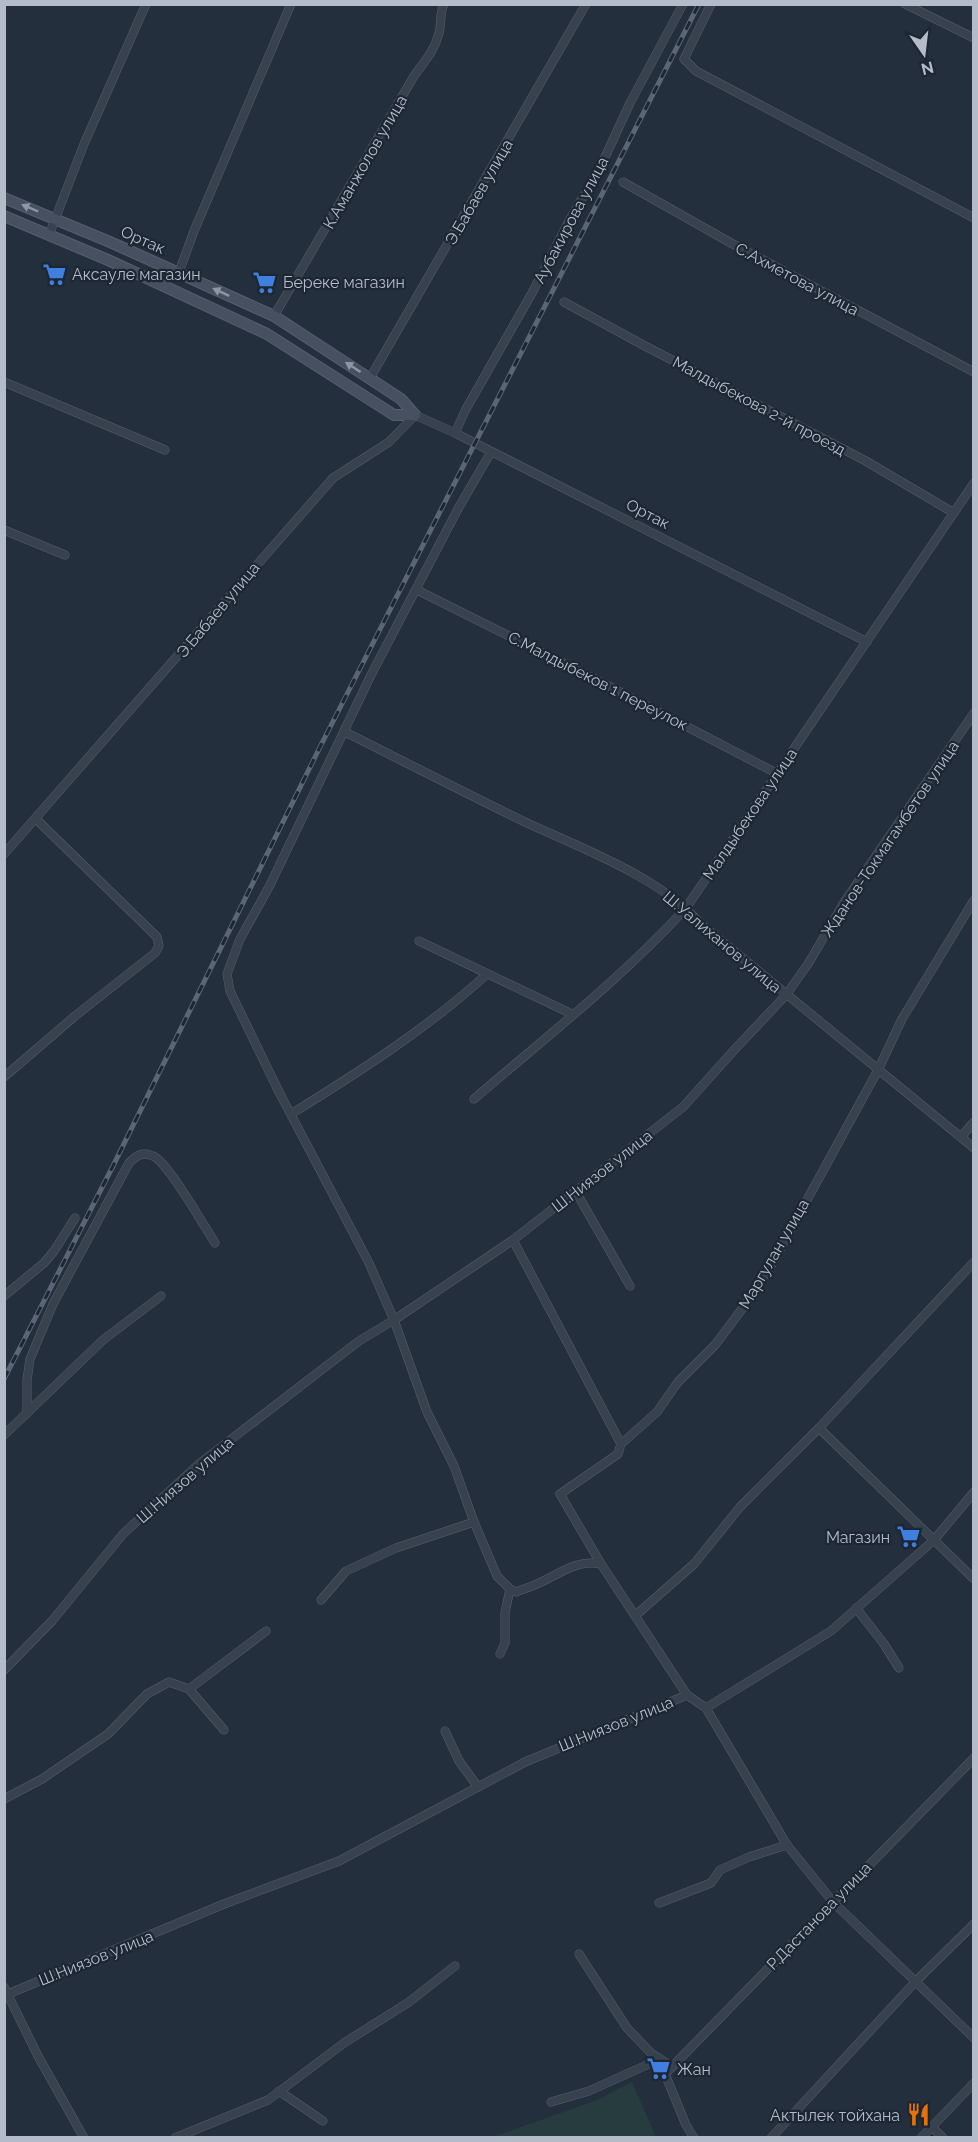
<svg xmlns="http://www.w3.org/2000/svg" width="978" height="2142" font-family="Raleway,sans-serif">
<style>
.green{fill:#263c3f}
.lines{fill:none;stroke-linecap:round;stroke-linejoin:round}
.street-casing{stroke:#565f6c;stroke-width:9}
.secondary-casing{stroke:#565f6c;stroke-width:12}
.street{stroke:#38414e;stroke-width:8}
.secondary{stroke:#465061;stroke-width:10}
.rail-casing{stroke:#5a6575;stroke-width:5}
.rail{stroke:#1d2633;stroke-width:3;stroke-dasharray:9;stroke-linecap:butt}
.oneway{fill:#8e96a5}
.labels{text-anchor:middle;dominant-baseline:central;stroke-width:4.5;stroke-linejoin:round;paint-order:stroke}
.street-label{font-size:16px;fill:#b4bcc9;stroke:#1d2633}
.poi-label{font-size:16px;fill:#b4bcc9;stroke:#1d2633;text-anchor:start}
</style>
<rect width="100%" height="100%" fill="#242f3e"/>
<path class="green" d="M632,2082L656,2137H493L597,2100Z"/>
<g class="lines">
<defs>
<g id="street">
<path d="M711,4L684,59L696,71L974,218"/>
<path d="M905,4L974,38"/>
<path d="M623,182L731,243L974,372"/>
<path d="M49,235L84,144L146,4"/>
<path d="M179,272L194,231L291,4"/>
<path d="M564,302L645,346L864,460L954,513"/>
<path d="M274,316L414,76C424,62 435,50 439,33C442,23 439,14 444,4"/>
<path d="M370,378L586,4"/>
<path d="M4,382L165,450"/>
<path d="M455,433L466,409L532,293L570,219L600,168L630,103L683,4"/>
<path d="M491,452L459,507L371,675L269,887L240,939L227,974L230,991L279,1092L369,1263L394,1320L513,1240L683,1107L736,1048L786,995L808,964L845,901L974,713"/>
<path d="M4,530L65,555"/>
<path d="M417,590L601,682L778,774"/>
<path d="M345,732C405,762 465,793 525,822C583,849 658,876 701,924L974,1148"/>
<path d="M4,854L333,478L389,442L415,415L455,433L867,642"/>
<path d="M419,941L572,1014"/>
<path d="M4,1077L75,1016L155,953L159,946L157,937L36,819"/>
<path d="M474,1099C546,1037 622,978 686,908L974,483"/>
<path d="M291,1114C359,1072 428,1028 487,974"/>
<path d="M961,1137L974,1122"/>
<path d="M576,1192L630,1286"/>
<path d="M513,1240L621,1444"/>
<path d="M4,1296L44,1263L54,1251L75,1218"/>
<path d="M27,1412V1380L30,1359L53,1304L129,1163C136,1156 142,1151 153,1156C168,1162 204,1226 215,1243"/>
<path d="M819,1428L974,1579"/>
<path d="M4,1435L103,1340L161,1296"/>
<path d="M601,1564L560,1494L618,1454L621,1444L657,1412L678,1382L715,1345L745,1305L772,1264L878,1070L902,1019L974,900"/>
<path d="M321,1600L346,1571L396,1548L474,1522"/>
<path d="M856,1608L884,1644L899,1668"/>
<path d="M636,1615L694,1564L740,1507L819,1428L974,1262"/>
<path d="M500,1654L505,1643V1613L510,1589"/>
<path d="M4,1670L52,1621L123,1534L199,1464L359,1341L394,1320L427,1412L454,1466L474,1522L497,1576L510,1589L516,1592C523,1589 531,1587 539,1583C560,1574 576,1559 601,1564L687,1695L525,1762L339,1861L224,1904L8,1994"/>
<path d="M189,1689L224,1730"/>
<path d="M687,1695L706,1708L787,1845L833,1902L974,2038"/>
<path d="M706,1708L831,1631L934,1540L974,1492"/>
<path d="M445,1731L459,1761L478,1787"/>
<path d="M4,1799L42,1779L108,1734L147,1694L169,1682L189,1689L266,1631"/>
<path d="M659,1903L711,1883L720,1870L749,1857L787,1845"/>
<path d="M579,1954L627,2028L651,2053L672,2067"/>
<path d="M4,1987L38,2056L84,2138"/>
<path d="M279,2091L323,2121"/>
<path d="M551,2102L589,2091L660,2059"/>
<path d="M932,2127L943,2138"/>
<path d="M175,2138L268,2100L344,2043L409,2002L455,1966"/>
<path d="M694,2138L686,2125L665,2074L974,1758"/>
<path d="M771,2138L916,1981L974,1924"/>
<path d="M921,2138L974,2083"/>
</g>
<g id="secondary">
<path d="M4,198L110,242L274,316L401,399L415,415"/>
<path d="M4,216L108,260L267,334L394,415H415"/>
</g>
</defs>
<use href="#street" class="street-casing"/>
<use href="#secondary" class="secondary-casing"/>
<use href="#street" class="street"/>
<use href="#secondary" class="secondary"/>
<defs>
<path id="rail" d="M4,1379L113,1166L321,745L699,4"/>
</defs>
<use href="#rail" class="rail-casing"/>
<use href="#rail" class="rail"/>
</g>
<defs><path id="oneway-solid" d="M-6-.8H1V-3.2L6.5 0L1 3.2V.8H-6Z" transform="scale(1.5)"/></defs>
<g class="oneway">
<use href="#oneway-solid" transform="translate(30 208) rotate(-157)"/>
<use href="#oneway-solid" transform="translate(221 292) rotate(-155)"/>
<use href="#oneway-solid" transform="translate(353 367) rotate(-147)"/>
</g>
<defs>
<symbol id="supermarket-bare" viewBox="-9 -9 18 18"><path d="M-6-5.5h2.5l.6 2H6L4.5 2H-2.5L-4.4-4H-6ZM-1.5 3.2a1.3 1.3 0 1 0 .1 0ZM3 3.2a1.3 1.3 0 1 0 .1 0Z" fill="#3f7fe0" stroke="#1d2633" stroke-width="2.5" paint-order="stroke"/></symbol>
<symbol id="restaurant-bare" viewBox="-9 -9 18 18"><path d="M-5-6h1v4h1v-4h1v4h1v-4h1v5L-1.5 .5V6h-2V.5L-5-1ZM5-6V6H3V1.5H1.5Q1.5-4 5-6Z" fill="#e8710a" stroke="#1d2633" stroke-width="2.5" paint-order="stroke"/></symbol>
</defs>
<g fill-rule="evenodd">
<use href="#supermarket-bare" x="38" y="258" width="33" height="33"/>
<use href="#supermarket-bare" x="248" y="266" width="33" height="33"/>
<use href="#supermarket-bare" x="892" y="1520" width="33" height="33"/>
<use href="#supermarket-bare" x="642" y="2052" width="33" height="33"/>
<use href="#restaurant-bare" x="902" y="2098" width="33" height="33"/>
</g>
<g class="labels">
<g class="street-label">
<text transform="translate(365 162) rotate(-60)">К.Аманжолов улица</text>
<text transform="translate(479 192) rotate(-60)">Э.Бабаев улица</text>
<text transform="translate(571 220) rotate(-62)">Аубакирова улица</text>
<text transform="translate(143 240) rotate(24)">Ортак</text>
<text transform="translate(797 279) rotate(28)">С.Ахметова улица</text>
<text transform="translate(759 406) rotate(28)">Малдыбекова 2-й проезд</text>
<text transform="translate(648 514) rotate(27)">Ортак</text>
<text transform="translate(218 610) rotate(-50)">Э.Бабаев улица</text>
<text transform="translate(598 681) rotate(27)">С.Малдыбеков 1 переулок</text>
<text transform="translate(750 814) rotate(-56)">Малдыбекова улица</text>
<text transform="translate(890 839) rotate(-56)">Жданов-Токмагамбетов улица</text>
<text transform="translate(722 942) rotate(40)">Ш.Уалиханов улица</text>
<text transform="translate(602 1171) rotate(-38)">Ш.Ниязов улица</text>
<text transform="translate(774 1254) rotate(-60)">Маргулан улица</text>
<text transform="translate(185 1480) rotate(-41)">Ш.Ниязов улица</text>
<text transform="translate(616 1724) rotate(-22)">Ш.Ниязов улица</text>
<text transform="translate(819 1916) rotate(-46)">Р.Дастанова улица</text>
<text transform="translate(96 1958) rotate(-22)">Ш.Ниязов улица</text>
</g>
<g class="poi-label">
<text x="72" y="274">Аксауле магазин</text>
<text x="283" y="282">Береке магазин</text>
<text x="890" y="1537" text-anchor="end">Магазин</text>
<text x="677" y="2069">Жан</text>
<text x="900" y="2115" text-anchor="end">Актылек тойхана</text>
</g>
</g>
<rect width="978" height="2142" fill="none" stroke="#b4bcc9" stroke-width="12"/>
<g transform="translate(924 54) rotate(166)" stroke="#1d2633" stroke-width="4.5" paint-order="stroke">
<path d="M0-4.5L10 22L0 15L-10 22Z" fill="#b4bcc9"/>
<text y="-9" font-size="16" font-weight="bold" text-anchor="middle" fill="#b4bcc9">N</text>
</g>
</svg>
